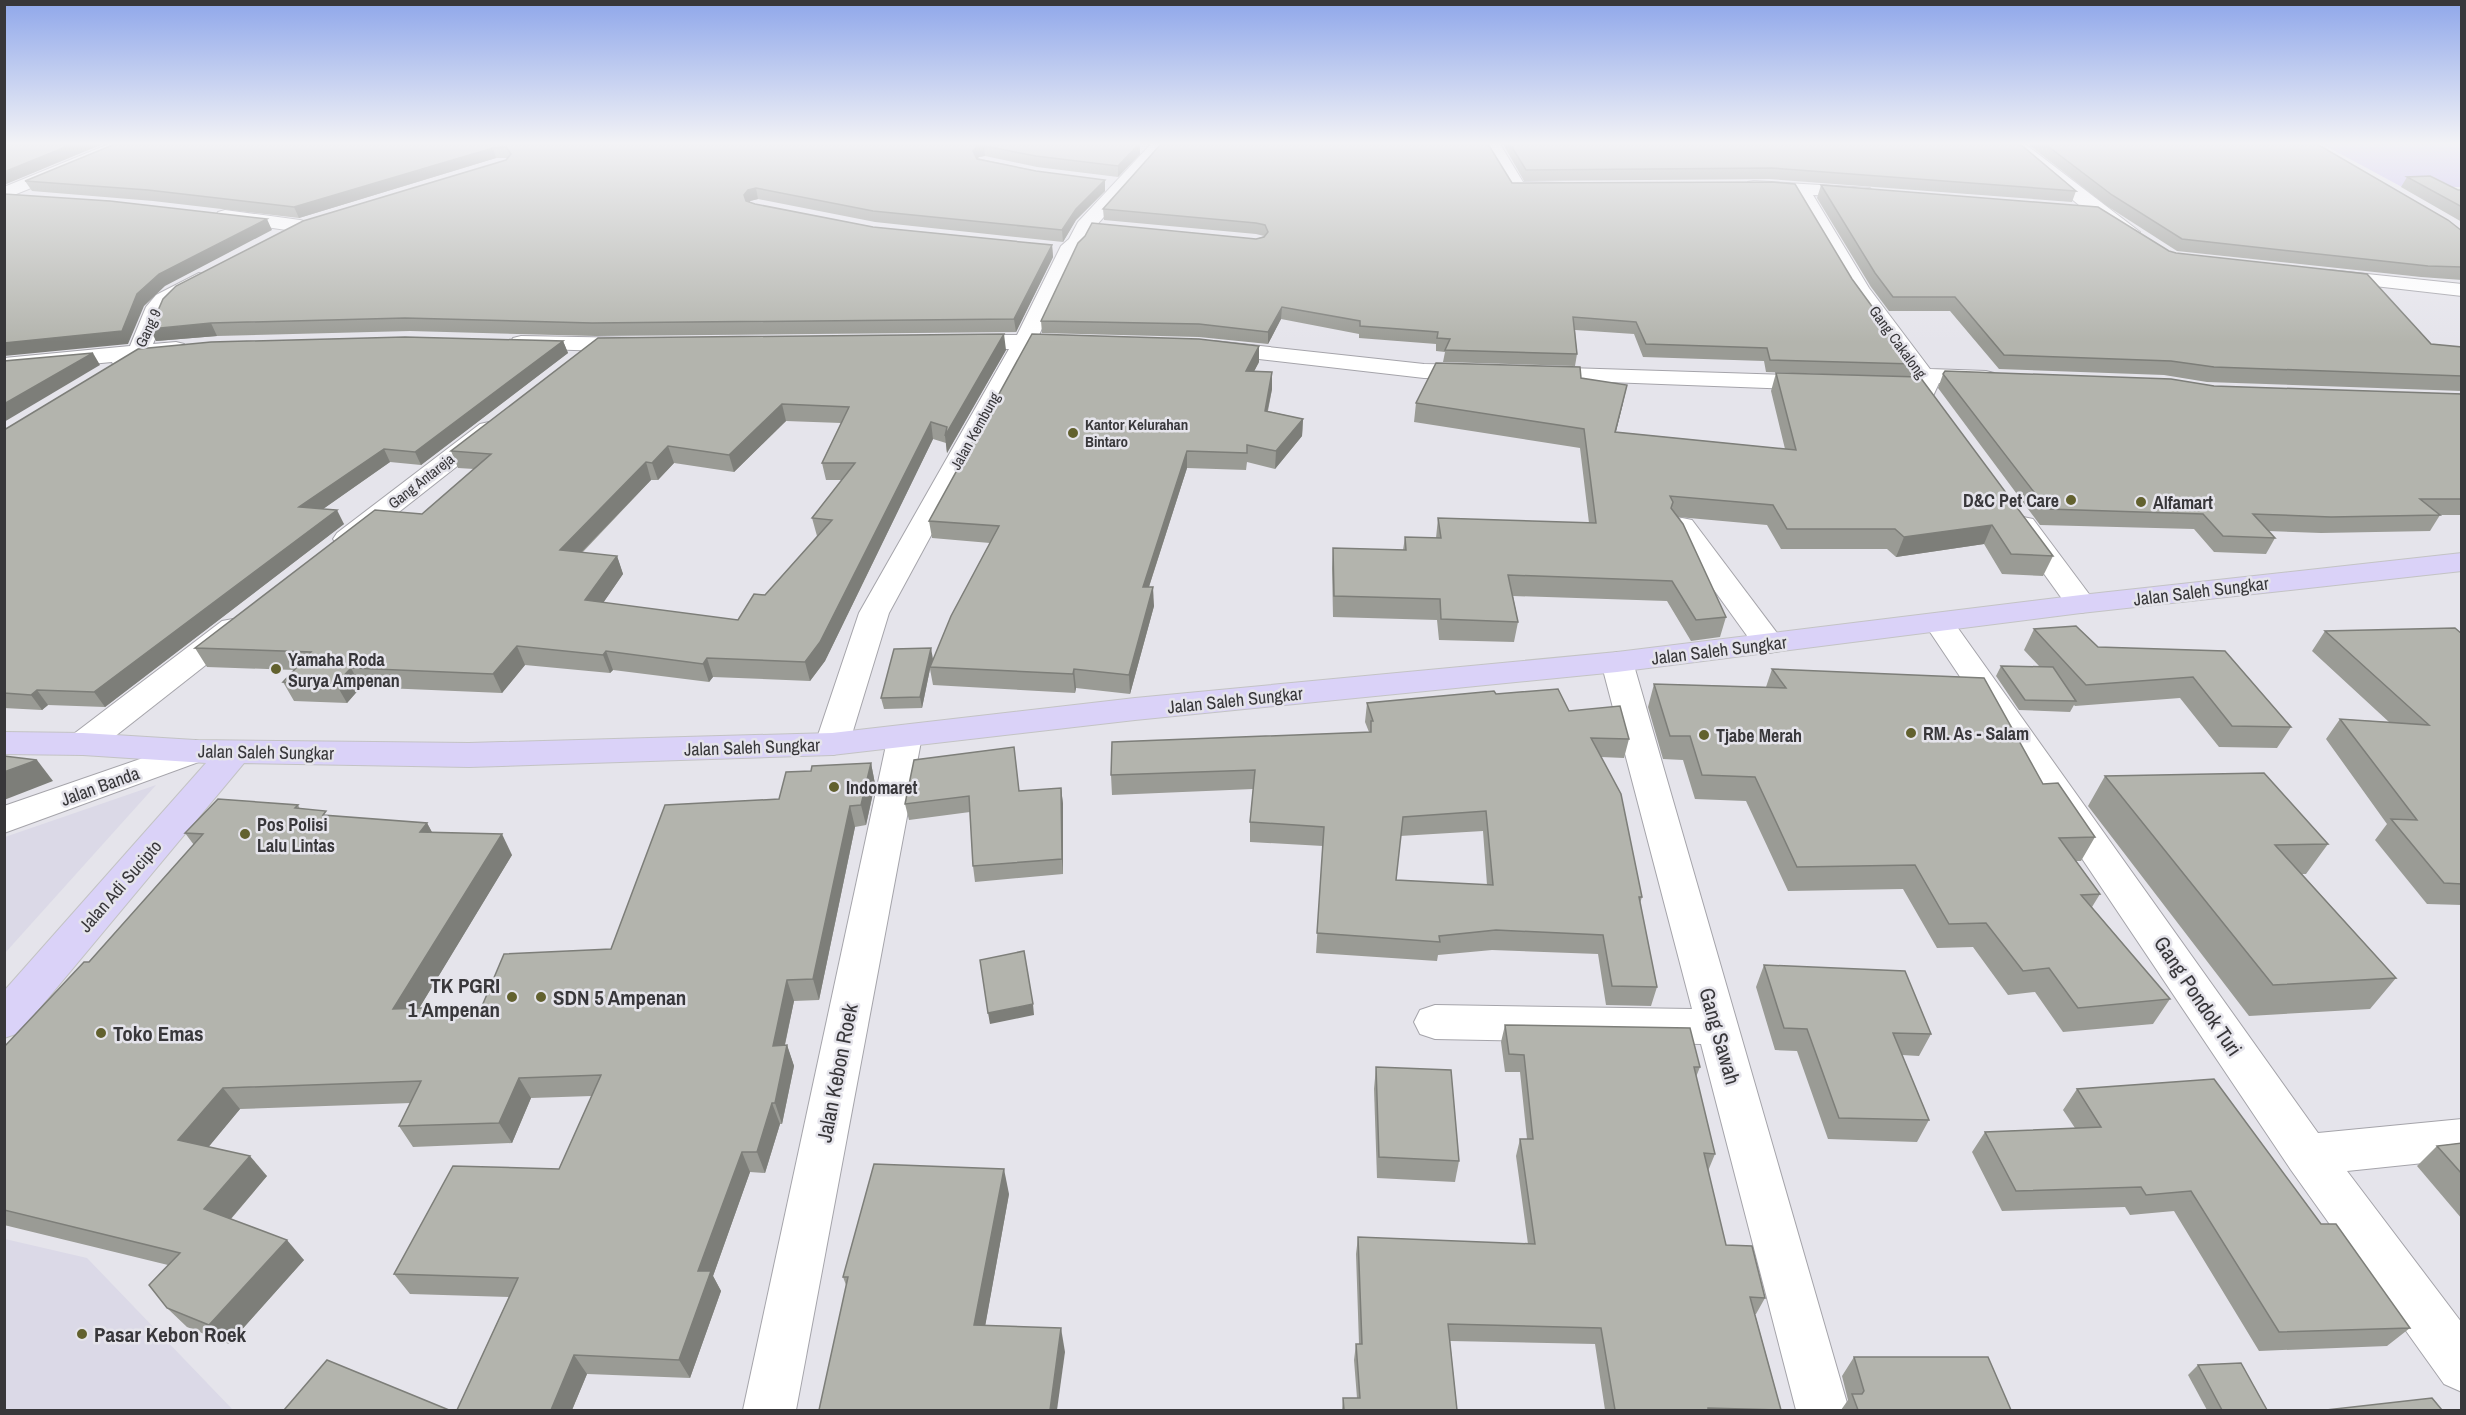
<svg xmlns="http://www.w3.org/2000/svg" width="2466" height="1415" font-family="'Archivo Narrow',sans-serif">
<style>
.built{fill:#dbd9e7}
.green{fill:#c4b7f1}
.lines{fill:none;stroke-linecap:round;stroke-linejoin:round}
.minor-casing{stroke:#a5a4aa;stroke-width:2}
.trunk-casing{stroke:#c3c3c4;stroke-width:2}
.minor{fill:#fff;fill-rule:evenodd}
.trunk{fill:#dad2f8;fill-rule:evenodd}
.wall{fill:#9a9b95;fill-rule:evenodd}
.shaded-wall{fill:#7d7e79}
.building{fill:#b3b4ad;stroke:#7d7e79;stroke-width:1.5;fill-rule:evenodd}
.poi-dot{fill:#62612e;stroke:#e5e4eb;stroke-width:2}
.labels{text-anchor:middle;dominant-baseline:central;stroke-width:5;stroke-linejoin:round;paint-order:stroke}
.far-street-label{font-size:15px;fill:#38373a;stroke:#e5e4eb}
.far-poi-label{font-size:15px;font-weight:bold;fill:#38373a;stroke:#e5e4eb;text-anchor:start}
.poi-label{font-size:18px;font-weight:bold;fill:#38373a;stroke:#e5e4eb;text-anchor:start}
.street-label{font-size:18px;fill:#38373a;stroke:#e5e4eb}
.near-poi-label{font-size:21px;font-weight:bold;fill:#38373a;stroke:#e5e4eb;text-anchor:start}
.near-street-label{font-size:21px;fill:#38373a;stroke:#e5e4eb}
</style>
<rect width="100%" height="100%" fill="#e5e4eb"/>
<g class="built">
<path d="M156,785L5,953V837Z"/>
<path d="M5,1239L87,1258L233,1410H5Z"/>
</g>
<path class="green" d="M2322,144H2461V187H2402Z"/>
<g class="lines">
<defs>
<g id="minor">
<path d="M109,144H132L130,148L4,199V187Z"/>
<path d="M1151,144H1169L1094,228L1087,242L1077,253L1039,335L1081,337L1084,342L1081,347L1032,349L889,613L849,744L844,752L832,755L820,752L815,744L859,613L1009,349H959L951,347L948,342L951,337L959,335H1017L1061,246L1069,239L1078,222Z"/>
<path d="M1483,144H1500L1523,182L1564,183L1567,187L1564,191L1558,192H1511Z"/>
<path d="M2006,144H2025L2140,232L2137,236H2123L2092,216Z"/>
<path d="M1754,181L1870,188L1873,192L1870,196L1864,197L1813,195L1869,288L1930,369L1986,371L1994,373L1998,378L1994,383L1986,385L1939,383L1933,396L1925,398L1917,396L1910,386L1915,380L1850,290L1794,194L1748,190L1745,186L1748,182Z"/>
<path d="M225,210L300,220L307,222L310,226L307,230L300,232L218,220L216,216L218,212Z"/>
<path d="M2329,270L2462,284V296L2322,280L2319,276L2322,272Z"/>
<path d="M199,273L206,275L209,279L206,283L170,303L153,344L176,342L184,344L187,349L184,354C172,357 158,355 146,359C133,362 130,372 115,368L112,362L4,372V358L130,346L146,307L156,295Z"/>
<path d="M521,336L635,338L643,340L646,345L643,350L635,352L513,348L510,343L513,338Z"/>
<path d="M1214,341L1424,364L1476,365L1484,367L1488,372L1484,377L1476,379L1424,378L1206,353L1203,348L1206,343Z"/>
<path d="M1537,367L1818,376L1826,378L1830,383L1826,388L1818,390L1529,379L1525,374L1529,369Z"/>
<path d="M489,422L498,424L501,429L498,434L357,545L347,547L337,545L333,539L337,533L480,424Z"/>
<path d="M2023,517L2033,519L2092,598L2096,604L2092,610L2081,613L2070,610L2009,525L2013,519Z"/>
<path d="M1682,518L1692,520L1780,637L1785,644L1780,651L1769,653L1758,651L1668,526L1672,520Z"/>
<path d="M1939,614L1950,617L2318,1133L2462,1119V1159L2347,1171L2462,1323V1392L2444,1384L2291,1170L1924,623L1928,617Z"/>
<path d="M233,619L244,621L248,628L244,635L95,752L83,755L71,752L66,744L71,736L222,621Z"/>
<path d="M1617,652L1628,655L1633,662L1849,1410H1796L1701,1044L1435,1039L1420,1034L1414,1022L1420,1010L1435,1005L1692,1009L1601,662L1606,655Z"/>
<path d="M905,725L917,728L922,736L796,1410H743L888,736L893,728Z"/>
<path d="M195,740L207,743L212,751L207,759L4,833V806Z"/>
</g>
<path id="trunk" d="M2462,553V571L2081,613L1617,672L1135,720L832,755L469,767L244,763L19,1033L4,1038V991L206,763L83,755L4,754V732L83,733L195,740L469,743L832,733L1135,698L1617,652L2081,595Z"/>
</defs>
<use href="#minor" class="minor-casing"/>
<use href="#trunk" class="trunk-casing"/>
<use href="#minor" class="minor"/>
<use href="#trunk" class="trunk"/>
</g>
<g class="wall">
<path d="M115,144H1140V154L1118,177L1037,167L985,156L979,157L977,158L1036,171L1105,180V191L1076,220L1063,242L875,222L758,199L750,201V202L755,204L873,227L1052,245L1053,257L1016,332L596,336L410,331L217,336L156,341L506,160L508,158H496L299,218L153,201L32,191L25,181Z"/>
<path d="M1503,144H2020L2076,191L2072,202L1769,179L1524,181Z"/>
<path d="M2028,144H2317L2462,231V280L2421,277L2177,251L2107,206Z"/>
<path d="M2407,177L2458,190H2462V222L2401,187Z"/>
<path d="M1512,183L1852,279L1914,364L1910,377L1766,372L1764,361L1643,357L1634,334L1575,330L1577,354L1575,366L1443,362L1445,352L1436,351V344L1359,338V334L1281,319L1268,344L1199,337L1042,333L1041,321L1264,236L1256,234L1104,220L1103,209Z"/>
<path d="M1821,185L2169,251L2431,344L2462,347V391L2207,382L2164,375L1999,369L1950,311H1889L1871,287L1817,198Z"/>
<path d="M563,341L568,353L421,465L390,462L323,509L344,524L105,707L48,705L42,710L4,708V430Z"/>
<path d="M1006,350L947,453L946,443L933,439L825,661L810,681L713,677L709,682L613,670L610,673L525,665L502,693L361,687L347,703L294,701L283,682L294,670L207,667L195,648L422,514L474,469L458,468L451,451ZM786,421L841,423L822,463L826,480H842L812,518L817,536H818L765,595L738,620L603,603L623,574L617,556L582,553L651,480H658L674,463L734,472Z"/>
<path d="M1259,362L1254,371L1272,372V389L1268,411L1303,419L1302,436L1275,469L1247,462L1246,470L1187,468L1149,587L1154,606L1130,694L1076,688L1075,693L933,685L930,669L922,708L884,709L881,698L933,659L932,662L990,543L932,538L929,521Z"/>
<path d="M1776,373L2053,556L2043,576L2002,574L1984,544L1896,557L1887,549H1781L1767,525L1678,517L1726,617L1720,637L1691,641L1667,601L1513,596L1518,622L1514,642L1439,640L1437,620L1333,617L1332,568L1333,548L1403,550L1405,537L1436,538L1438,518L1589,523L1580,448L1414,422L1416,403L1581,378L1623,403L1616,432L1785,449L1771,391Z"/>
<path d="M1943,374L2214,386L2462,394V515H2440L2430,531L2321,533L2268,531L2275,538L2266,554L2214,552L2194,529L2040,525L1938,388Z"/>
<path d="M2034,629L2098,647L2225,651L2291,727L2277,748L2219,747L2180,698L2075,706L2074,705L2070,712L2019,710L1996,676L2001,666H2039L2024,650Z"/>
<path d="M2325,631L2462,634V905L2427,904L2375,840L2387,824L2326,739L2340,719L2389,722L2312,651Z"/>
<path d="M1772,669L2043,784L2095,837L2081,861H2076L2100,894L2092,907L2170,999L2153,1024L2063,1032L2035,992L2008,995L1973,947L1937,948L1903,889L1788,891L1746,801L1695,799L1683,760L1663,759L1648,707L1654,684L1766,687Z"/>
<path d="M1496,694L1569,711L1629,739L1624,758L1601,757L1642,897L1640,903L1657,987L1651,1006L1606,1005L1598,954L1492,950L1438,955L1437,961L1316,953L1323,846L1250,842V822L1253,789L1112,795L1111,775L1369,732L1365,722L1367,703ZM1483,831L1487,885L1396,880L1400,836Z"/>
<path d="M1014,747L1019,791L1061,788L1063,804V874L975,882L973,866L970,812L909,820L905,804Z"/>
<path d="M871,763L875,784L866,825L855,827L819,1000L794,1001L785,1045H787L794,1066L782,1124H780L765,1173L750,1172L713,1276L721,1291L690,1378L587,1374L572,1410H457L509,1297L410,1294L394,1274L559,1169L592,1096L531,1098L512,1143L413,1147L399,1126L411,1103L240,1109L208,1147L267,1176L231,1219L304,1260L229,1344L187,1327L167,1308L168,1265L4,1225V1047L89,962L194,845L185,833L298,805L300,809L329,816L427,823L432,832L512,855L419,1008L482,1006L611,949L811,771Z"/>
<path d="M2105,776L2328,844L2306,874H2302L2396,978L2370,1009L2249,1016L2088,806Z"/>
<path d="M1764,965L1931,1034L1919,1056L1902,1055L1929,1120L1917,1142L1828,1139L1797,1051L1775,1050L1756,987Z"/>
<path d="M1505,1025L1700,1067L1696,1077L1715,1154L1708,1171L1726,1245L1765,1298L1756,1314H1755L1781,1410H1605L1595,1344L1450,1341L1457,1410H1342L1343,1398H1357L1354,1360L1356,1344H1359L1356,1254L1358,1237L1528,1244L1516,1156L1520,1139H1527L1520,1072H1505L1501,1042Z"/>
<path d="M1376,1067L1459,1161L1455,1182L1377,1178L1374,1089Z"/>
<path d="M2077,1089L2321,1224L2410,1328L2387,1346L2259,1351L2174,1211L2130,1215L2125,1207L2002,1211L1972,1152L1985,1132L2075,1128L2063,1110Z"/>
<path d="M2462,1143V1219L2417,1166L2437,1146Z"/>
<path d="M1009,1194L985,1326L1065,1352L846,1285L843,1277Z"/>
<path d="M1854,1357L2011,1410H2018H1841L1848,1400L1842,1376Z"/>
<path d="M2198,1365L2267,1410H2207L2188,1375Z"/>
</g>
<g class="shaded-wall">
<path d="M73,144H103L4,185V172Z"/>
<path d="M1139,144H1140V154L1118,177V166Z"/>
<path d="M977,146H984L985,156L979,157L974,162L973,151Z"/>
<path d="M493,148L496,158L299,218L294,207Z"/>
<path d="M1105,180V191L1076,220L1063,242L1062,230L1076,209Z"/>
<path d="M756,188L758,199L750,201L747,206L744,195L748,190Z"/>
<path d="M267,219L272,230L165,286L144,306L128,344L4,356V343L137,294L159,274Z"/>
<path d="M1052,245L1053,257L1016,332L1014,319Z"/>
<path d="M1282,307L1281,319L1268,344V332Z"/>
<path d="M211,323L217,336L156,341L150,329Z"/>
<path d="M1004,334L1006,350L947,453L945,436Z"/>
<path d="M563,341L568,353L421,465L415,452Z"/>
<path d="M1259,346V362L1246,387V371Z"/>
<path d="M93,353L100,365L4,422V404Z"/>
<path d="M1272,372V389L1264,427L1265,411Z"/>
<path d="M1627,385L1623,403L1611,450L1615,432Z"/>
<path d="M782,404L786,421L734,472L729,455Z"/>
<path d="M1303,419L1302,436L1275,469L1276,451Z"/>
<path d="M931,422L933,439L825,661L810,681L805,662Z"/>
<path d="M668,446L674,463L658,480L652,463Z"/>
<path d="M384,449L390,462L306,521L299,507Z"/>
<path d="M1187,451V468L1143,605V587Z"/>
<path d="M646,462L651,480L566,568L560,550Z"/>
<path d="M337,510L344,524L105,707L94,692Z"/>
<path d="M1992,525L1984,544L1896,557L1904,537Z"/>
<path d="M617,556L623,574L592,619L585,600Z"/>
<path d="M1153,587L1154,606L1130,694L1129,675Z"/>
<path d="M517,646L525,665L502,693L493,674Z"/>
<path d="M931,648L933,659L931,667H930V669L922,708L920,697Z"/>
<path d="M606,651L613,670L610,673L603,655Z"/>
<path d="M707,658L713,677L709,682L703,664Z"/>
<path d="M351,668L361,687L347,703L336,684Z"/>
<path d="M1074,669L1076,688L1075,693L1073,674Z"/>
<path d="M37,690L48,705L42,710L31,695Z"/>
<path d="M37,760L53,781L4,800V772Z"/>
<path d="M871,763L875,784L866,825L861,805Z"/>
<path d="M1061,788L1063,804V874L1062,859Z"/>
<path d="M850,806L855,827L819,1000L813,979Z"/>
<path d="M427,823L438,844L420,832Z"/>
<path d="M502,834L512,855L406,1030L393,1009Z"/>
<path d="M787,980L794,1001L780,1067L773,1046Z"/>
<path d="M1033,1004L1034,1015L990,1024L988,1013Z"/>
<path d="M787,1045L794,1066L782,1124L775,1103Z"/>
<path d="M519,1078L531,1098L512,1143L499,1123Z"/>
<path d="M223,1088L240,1109L197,1161L178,1140Z"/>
<path d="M772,1103L780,1124L765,1173L757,1152Z"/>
<path d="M742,1152L750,1172L713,1276L721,1291L690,1378L679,1360L698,1271Z"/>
<path d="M250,1156L267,1176L222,1229L204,1209Z"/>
<path d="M1004,1169L1009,1194L981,1349L974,1325Z"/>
<path d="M287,1240L304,1260L229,1344L209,1325Z"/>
<path d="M1061,1328L1065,1352L1057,1410H1050Z"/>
<path d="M574,1355L587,1374L572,1410H551Z"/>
</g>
<g class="building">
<path d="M4,144H73L4,172Z"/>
<path d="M115,144H1139L1118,166L1036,156L984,146H977L973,151L977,159L1036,171L1105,180L1076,209L1062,230L873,211L756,188L748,190L744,195L746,201L755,204L873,227L1052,245L1014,319L592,323L405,318L211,323L150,329L163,299L176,286L303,221L506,160L511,154L506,147L493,148L294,207L148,190L25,181Z"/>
<path d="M1161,144H1488L1512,183L1772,182L1795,184L1852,279L1914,364L1770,360L1767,348L1646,344L1636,322L1573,317L1577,354L1445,350L1450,339L1437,338L1438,332L1360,326V321L1282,307L1268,332L1199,324L1041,321L1078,243L1085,236L1092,223L1256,239L1264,237L1268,232L1265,225L1256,223L1103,209Z"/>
<path d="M1510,144H2020L2076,191L1772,168L1526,170Z"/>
<path d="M2045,144H2317L2448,220L2462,231V267L2428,266L2182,239L2112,195Z"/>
<path d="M2430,176L2458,190H2462V207L2407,177Z"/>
<path d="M1821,185L2098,207L2169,251L2176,253L2367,274L2431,344L2462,347V376L2214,367L2171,361L2004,355L1955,297H1893L1875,273Z"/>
<path d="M4,194L110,201L267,219L159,274L137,294L122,331L4,343Z"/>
<path d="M1004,334L945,436L947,427L931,422L820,642L805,662L707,658L703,664L606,651L603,655L517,646L493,674L351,668L336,684L283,682L311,652L195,648L375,510L422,514L491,454L451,451L598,338ZM782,404L849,407L822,463H855L812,518L832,520L765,595L754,594L738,620L585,600L617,556L560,550L646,462L652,463L668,446L729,455Z"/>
<path d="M1032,334L1199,339L1259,346L1246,371L1272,372L1265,411L1303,419L1276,451L1247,445V453L1187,451L1143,587H1153L1129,675L1074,669L1073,674L930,667L951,616L999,526L929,521Z"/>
<path d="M405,337L563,341L415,452L384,449L299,507L337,510L94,692L37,690L31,695L4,693V430L138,349L211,342Z"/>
<path d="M93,353L4,404V361Z"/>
<path d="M1436,363L1580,367L1581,378L1627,385L1615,432L1796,450L1776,373L1920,377L2053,556L2011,554L1992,525L1904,537L1895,529H1787L1773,505L1670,496L1673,502L1671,508L1683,524L1726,617L1696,620L1672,581L1508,575L1518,622L1441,619L1440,599L1334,596L1333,548L1406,550L1405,537L1441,538L1438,518L1596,523L1584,429L1416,403Z"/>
<path d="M1945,371L2171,379L2214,386L2462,394V499H2420L2440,515L2331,517L2253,514L2275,538L2223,536L2203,514L2047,509L1943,374Z"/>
<path d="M2076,626L2098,647L2225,651L2291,727L2232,726L2193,677L2086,685L2034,629Z"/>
<path d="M2455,628L2462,634V884L2444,883L2391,819L2417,820L2340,719L2429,725L2325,631Z"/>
<path d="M931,648L920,697L881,698L894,649Z"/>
<path d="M2001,666L2053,667L2076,701L2025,700Z"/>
<path d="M1772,669L1984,678L2043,784L2058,783L2095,837L2059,838L2100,894L2081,895L2170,999L2078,1008L2049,968L2023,971L1986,923L1949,924L1915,865L1797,867L1755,777L1702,775L1690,736H1670L1654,684L1786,688Z"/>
<path d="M1558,689L1569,711L1620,706L1629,739L1591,738L1621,794L1642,897H1639L1657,987L1612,986L1603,935L1496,930L1439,936L1440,942L1317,933L1324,827L1250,822L1255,770L1111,775L1112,742L1371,732V721H1373L1367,703L1494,691L1496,694ZM1486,811L1493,885L1396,880L1403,817Z"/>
<path d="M1014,747L1019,791L1061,788L1062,859L973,866L969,796L905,804L914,760Z"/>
<path d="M4,756L37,760L4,772Z"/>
<path d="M871,763L861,805L850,806L813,979L787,980L773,1046L787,1045L775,1103H772L757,1152H742L698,1271H711L679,1360L574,1355L551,1410H457L518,1278L394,1274L453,1166L559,1169L601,1075L519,1078L499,1123L399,1126L421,1081L223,1088L178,1140L250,1156L204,1209L287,1240L209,1325L167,1308L149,1285L180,1253L4,1210V1047L84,962H89L203,834L185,833L218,799L298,805L295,808L326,811L323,815L427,823L420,832L502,834L393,1009L482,1006L504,954L611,949L665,805L779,799L786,772L811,771L812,766Z"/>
<path d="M2264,773L2328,844L2275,845L2396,978L2273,985L2105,776Z"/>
<path d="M1024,951L1033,1004L988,1013L980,960Z"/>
<path d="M1764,965L1905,971L1931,1034L1893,1033L1929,1120L1839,1118L1807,1029L1784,1028Z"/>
<path d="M1505,1025L1690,1028L1700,1067H1694L1715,1154L1704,1153L1726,1245L1752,1246L1765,1298L1750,1297L1781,1410L1708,1408V1410H1615L1601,1328L1448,1324L1457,1410H1344L1343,1398H1360L1356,1344H1362L1358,1237L1535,1244L1520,1139H1533L1524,1055L1509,1054Z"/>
<path d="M1376,1067L1451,1070L1459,1161L1379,1157Z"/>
<path d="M2214,1079L2321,1224H2336L2410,1328L2279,1332L2191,1191L2146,1195L2141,1187L2016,1191L1985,1132L2101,1127L2077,1089Z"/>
<path d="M2462,1143V1174L2437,1146Z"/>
<path d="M874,1164L1004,1169L974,1325L1061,1328L1050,1410H819L848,1277H843Z"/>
<path d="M1854,1357H1988L2011,1410H2018H1858L1852,1394H1862L1864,1391Z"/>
<path d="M327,1360L449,1410H284Z"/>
<path d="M2241,1363L2267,1410H2222L2198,1365Z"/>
<path d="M2432,1398L2442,1410H2326Z"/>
</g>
<linearGradient id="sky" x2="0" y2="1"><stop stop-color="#8fa7ea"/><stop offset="0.42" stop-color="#f3f3f6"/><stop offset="1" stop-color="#f3f3f6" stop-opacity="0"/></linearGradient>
<rect width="2466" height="342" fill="url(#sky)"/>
<g class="poi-dot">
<circle cx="1073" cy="433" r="6"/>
<circle cx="2071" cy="500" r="6"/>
<circle cx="2141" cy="502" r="6"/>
<circle cx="276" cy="669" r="6"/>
<circle cx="1911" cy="733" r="6"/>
<circle cx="1704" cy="735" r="6"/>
<circle cx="834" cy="787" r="6"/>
<circle cx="245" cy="834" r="6"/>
<circle cx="512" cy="997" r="6"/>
<circle cx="541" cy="997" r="6"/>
<circle cx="101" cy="1033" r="6"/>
<circle cx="82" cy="1334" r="6"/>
</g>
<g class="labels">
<g class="far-street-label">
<text transform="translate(148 328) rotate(-65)">Gang 9</text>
<text transform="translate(1898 342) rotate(54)">Gang Cakalong</text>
<text transform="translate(975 431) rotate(-61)">Jalan Kembung</text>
<text transform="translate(421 481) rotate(-38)">Gang Antareja</text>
</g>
<g class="far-poi-label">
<text x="1085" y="424">Kantor Kelurahan<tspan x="1085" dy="17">Bintaro</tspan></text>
</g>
<g class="poi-label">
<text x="2059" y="500" text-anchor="end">D&amp;C Pet Care</text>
<text x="2153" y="502">Alfamart</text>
<text x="288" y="659">Yamaha Roda<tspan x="288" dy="21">Surya Ampenan</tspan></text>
<text x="1923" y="733">RM. As - Salam</text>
<text x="1716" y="735">Tjabe Merah</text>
<text x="846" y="787">Indomaret</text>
<text x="257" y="824">Pos Polisi<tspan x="257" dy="21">Lalu Lintas</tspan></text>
</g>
<g class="street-label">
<text transform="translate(2201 591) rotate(-7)">Jalan Saleh Sungkar</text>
<text transform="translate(1719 650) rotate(-7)">Jalan Saleh Sungkar</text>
<text transform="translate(1235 700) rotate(-6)">Jalan Saleh Sungkar</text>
<text transform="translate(752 747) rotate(-2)">Jalan Saleh Sungkar</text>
<text transform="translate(266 752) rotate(1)">Jalan Saleh Sungkar</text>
<text transform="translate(100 786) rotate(-20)">Jalan Banda</text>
<text transform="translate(120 886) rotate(-49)">Jalan Adi Sucipto</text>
</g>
<g class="near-poi-label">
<text x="500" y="985" text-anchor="end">TK PGRI<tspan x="500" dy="24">1 Ampenan</tspan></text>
<text x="553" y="997">SDN 5 Ampenan</text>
<text x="113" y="1033">Toko Emas</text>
<text x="94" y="1334">Pasar Kebon Roek</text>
</g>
<g class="near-street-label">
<text transform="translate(2198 996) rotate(56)">Gang Pondok Turi</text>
<text transform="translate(1720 1036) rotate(74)">Gang Sawah</text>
<text transform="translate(837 1073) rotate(-79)">Jalan Kebon Roek</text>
</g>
</g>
<rect width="2466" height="1415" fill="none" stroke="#38373a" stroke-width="12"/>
</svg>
